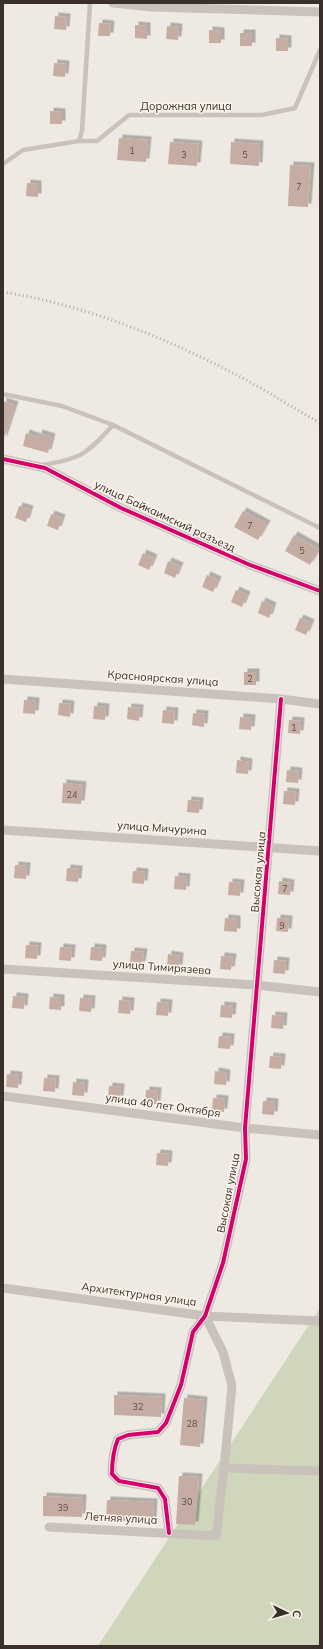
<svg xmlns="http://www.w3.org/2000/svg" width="323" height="1649" font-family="Mulish,sans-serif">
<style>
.green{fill:#d0d6bc}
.building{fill:#c5ada3;filter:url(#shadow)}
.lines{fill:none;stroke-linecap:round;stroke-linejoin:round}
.lane{stroke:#c9c2bb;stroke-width:4.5}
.street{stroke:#c9c2bb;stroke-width:9}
.rail{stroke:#b0aaa6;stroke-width:3;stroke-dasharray:1 3;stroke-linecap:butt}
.cycleway-casing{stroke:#fcf4eb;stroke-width:6}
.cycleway{stroke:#d6006c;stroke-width:4}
.labels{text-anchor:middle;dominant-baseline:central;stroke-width:3;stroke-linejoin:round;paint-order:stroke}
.number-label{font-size:9px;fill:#5d4e48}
.street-label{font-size:11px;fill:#3a2f29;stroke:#fcf4eb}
</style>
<defs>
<filter id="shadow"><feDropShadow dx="3.5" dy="-3.5" stdDeviation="0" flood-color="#0004"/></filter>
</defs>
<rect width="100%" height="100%" fill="#efe9e3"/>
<path class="green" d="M320,1308V1646H98Z"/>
<g class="building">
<path d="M55,16L67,17L66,30L54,29Z"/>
<path d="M99,23L111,24L110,36H98Z"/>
<path d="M135,25L147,26V39L135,38Z"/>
<path d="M167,26L179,27L178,40L166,39Z"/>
<path d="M209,30L221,31V43H209Z"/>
<rect x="240" y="33" width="12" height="13"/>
<path d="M276,38L288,39V51H276Z"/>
<path d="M54,63L66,64L65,77L53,76Z"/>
<path d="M50,111L62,112V124H50Z"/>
<path d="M119,138L148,140L146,162L117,160Z"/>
<path d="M170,142L199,144L197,166L168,164Z"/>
<path d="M231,142L260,144L259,166L230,164Z"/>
<path d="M290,165L311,166L308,207L288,206Z"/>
<path d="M27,183L38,184V197L26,196Z"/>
<path d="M3,401L15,405L3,441Z"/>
<path d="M26,433L38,437L39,433L52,437L48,453L23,446Z"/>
<path d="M19,506L30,509L26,522L15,518Z"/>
<path d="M243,511L267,524L258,540L234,527Z"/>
<path d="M51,514L62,518L58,530L47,526Z"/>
<path d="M294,535L319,549L310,565L285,551Z"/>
<path d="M143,553L154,558L149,570L138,565Z"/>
<path d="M168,561L180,566L175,578L164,573Z"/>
<path d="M207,575L218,580L213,592L202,587Z"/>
<path d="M236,590L247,595L242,607L231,602Z"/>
<path d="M262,601L273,606L269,618L258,613Z"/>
<path d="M300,618L311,623L306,635L295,630Z"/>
<rect x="244" y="672" width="12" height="13"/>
<path d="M24,700L36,701L35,714L23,713Z"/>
<path d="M59,703L71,704L70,717L58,715Z"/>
<path d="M94,706L106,707L105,720L93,719Z"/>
<path d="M128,707L140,708L139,721L127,719Z"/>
<path d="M163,710L175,711L174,724L162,723Z"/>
<path d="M193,713L205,714L204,727L192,725Z"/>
<path d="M240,717L252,718L251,730L239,729Z"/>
<path d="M289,720L301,721L300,734L288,733Z"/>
<path d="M237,760L249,762L248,774L236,773Z"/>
<path d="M287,770L299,771L298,783L286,782Z"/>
<path d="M63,783L83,785L81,804L62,803Z"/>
<path d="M284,791L296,792L295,805L283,804Z"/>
<path d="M188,800L200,801L199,813L187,812Z"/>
<path d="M15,865L27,866L26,879L14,878Z"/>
<path d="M67,868L79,869L78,882L66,881Z"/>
<path d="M133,871L145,872L144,884L132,883Z"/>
<path d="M175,876L187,877L186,890L174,889Z"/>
<path d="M279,881L291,883L290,895L278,894Z"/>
<path d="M229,882L241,883L240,896L228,895Z"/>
<path d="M225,918L237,919V932L224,931Z"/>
<path d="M277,918L289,919L288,932L276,931Z"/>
<path d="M26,945L38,946L37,959L25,958Z"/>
<path d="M60,947L72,948L71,961L59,960Z"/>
<path d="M91,947L103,948L102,961L90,960Z"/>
<path d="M131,951L144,952L142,965L130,964Z"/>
<path d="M168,954L180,956L179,968L167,967Z"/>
<path d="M221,956L233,957L231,970L220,969Z"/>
<path d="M274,960L286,961L285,974L273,973Z"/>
<path d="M13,996L25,997L24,1009L12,1008Z"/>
<path d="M50,997L61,998V1010L49,1009Z"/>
<path d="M80,998L92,999L91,1012L79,1011Z"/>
<path d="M119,1000L131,1001L130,1014L118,1013Z"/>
<path d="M157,1002L169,1003L168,1016L156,1015Z"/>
<path d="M221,1005L233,1006L232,1018L220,1017Z"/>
<path d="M272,1015L284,1016L283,1029L271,1028Z"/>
<path d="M219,1036L231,1037L230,1049L218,1048Z"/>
<path d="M270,1056L282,1057L281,1069L269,1068Z"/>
<path d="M215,1071L227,1073L226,1085L214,1084Z"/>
<path d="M7,1074L19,1075L18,1088L6,1087Z"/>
<path d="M44,1078L56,1079L55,1092L43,1091Z"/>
<path d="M73,1082L85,1083L84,1096L72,1095Z"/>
<path d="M109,1086L121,1087L120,1099L108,1098Z"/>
<path d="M146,1090L158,1091L157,1104L145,1103Z"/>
<path d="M213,1098L225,1099L224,1112L212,1111Z"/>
<path d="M263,1101L275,1102L274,1115L262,1114Z"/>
<path d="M157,1153L169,1154L168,1166L156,1165Z"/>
<path d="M114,1395L162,1397L161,1417L114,1415Z"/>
<path d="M184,1398L204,1400L200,1447L180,1445Z"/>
<path d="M179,1476L199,1477L195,1525L176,1524Z"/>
<path d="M43,1496L83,1498L82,1517L43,1516Z"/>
<path d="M107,1500L154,1502L153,1522L106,1520Z"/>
</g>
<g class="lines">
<g class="lane">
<path d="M79,141L82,131L90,3"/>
<path d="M3,164L23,150L79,141H97L129,115H262L295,108L320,50"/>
<path d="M3,394L62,406L113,425L320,528"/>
<path d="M42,465C81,459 87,454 113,425"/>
</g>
<g class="street">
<path d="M113,3L152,7L320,12"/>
<path d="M3,459L45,468L121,508L250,565L320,591"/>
<path d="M3,679L281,699L320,704"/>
<path d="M3,830L320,851"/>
<path d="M3,969L256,985L320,992"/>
<path d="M3,1096L245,1128L320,1135"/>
<path d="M3,1288L205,1316L320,1321"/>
<path d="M205,1316L223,1352L232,1386L224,1468"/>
<path d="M49,1527L216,1536L224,1468L320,1471"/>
<path d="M169,1533L165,1499L158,1488L119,1481L112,1474C112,1461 113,1451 118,1439L128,1435L158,1432L166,1423L181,1385L193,1332L205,1316L223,1263L246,1159L245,1128L281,699"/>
</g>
<path class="rail" d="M3,292C79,304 157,334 225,369C258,385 288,405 320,423"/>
<defs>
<g id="cycleway">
<path d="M3,459L45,468L121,508L250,565L320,591"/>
<path d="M169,1533L165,1499L158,1488L119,1481L112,1474C112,1461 113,1451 118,1439L128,1435L158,1432L166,1423L181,1385L193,1332L205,1316L223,1263L246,1159L245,1128L281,699"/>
</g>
</defs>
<use href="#cycleway" class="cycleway-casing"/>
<use href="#cycleway" class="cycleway"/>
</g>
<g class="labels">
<g class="number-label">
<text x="132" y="150">1</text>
<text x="184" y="154">3</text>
<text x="245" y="154">5</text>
<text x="299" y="186">7</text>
<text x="250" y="525">7</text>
<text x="302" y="550">5</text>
<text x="250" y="678">2</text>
<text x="294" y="727">1</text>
<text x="72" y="794">24</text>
<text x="285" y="888">7</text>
<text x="282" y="925">9</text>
<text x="138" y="1406">32</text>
<text x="192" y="1423">28</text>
<text x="187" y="1501">30</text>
<text x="63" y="1507">39</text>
</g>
<g class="street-label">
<text x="186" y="106">Дорожная улица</text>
<text transform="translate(165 516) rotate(25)">улица Байкаимский разъезд</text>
<text transform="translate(163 678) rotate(4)">Красноярская улица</text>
<text transform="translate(162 828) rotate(4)">улица Мичурина</text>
<text transform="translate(258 872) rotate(-85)">Высокая улица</text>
<text transform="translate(162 967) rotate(4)">улица Тимирязева</text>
<text transform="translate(163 1105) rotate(8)">улица 40 лет Октября</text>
<text transform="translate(228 1193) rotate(-79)">Высокая улица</text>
<text transform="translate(139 1294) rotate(8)">Архитектурная улица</text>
<text transform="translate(121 1518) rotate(3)">Летняя улица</text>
</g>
</g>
<rect width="323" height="1649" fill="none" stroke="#3a2f29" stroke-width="8"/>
<g transform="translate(287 1613) rotate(95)" stroke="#fcf4eb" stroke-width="3" paint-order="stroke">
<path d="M0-3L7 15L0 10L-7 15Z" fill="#3a2f29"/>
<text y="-6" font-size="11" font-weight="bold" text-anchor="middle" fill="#3a2f29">С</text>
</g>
</svg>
